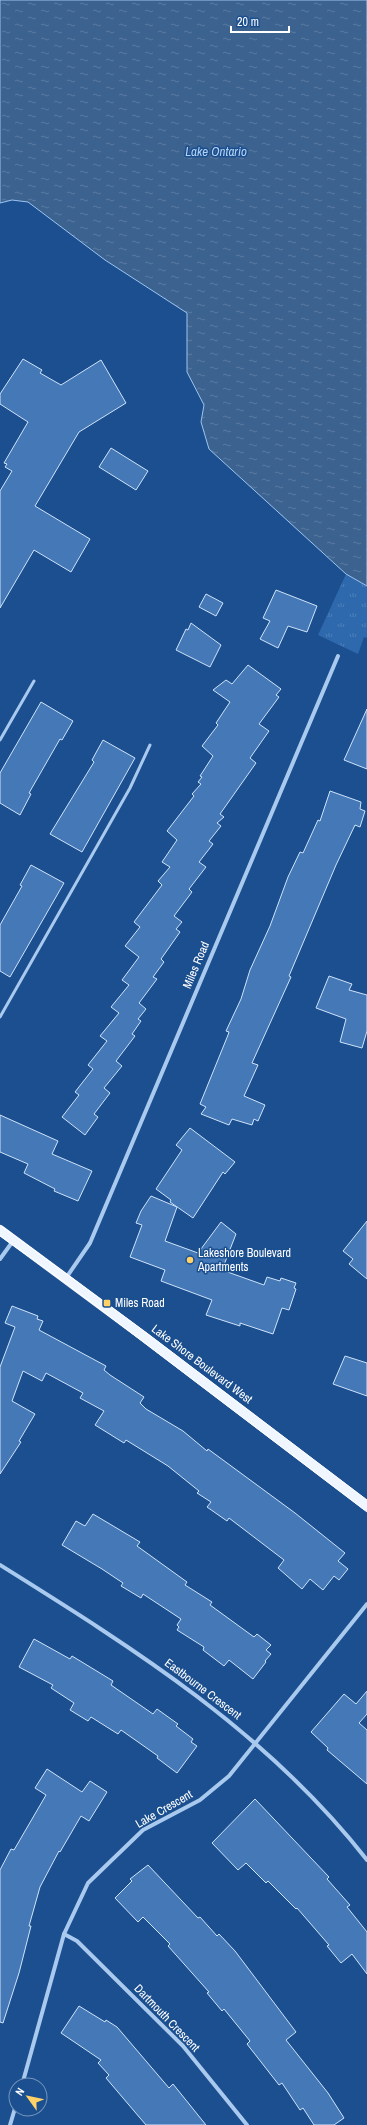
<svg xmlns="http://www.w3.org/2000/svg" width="367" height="2125" font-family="'Archivo Narrow',sans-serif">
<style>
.grass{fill:url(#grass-tufts)}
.water{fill:url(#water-ripples);stroke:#9cc4f0}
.building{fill:#4478b7;stroke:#cfe3fa}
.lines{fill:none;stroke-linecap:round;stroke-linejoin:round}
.lane{stroke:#a9c9ee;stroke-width:3}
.street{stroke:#a9c9ee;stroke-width:4}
.primary{stroke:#f0f6ff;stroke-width:10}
.tram{stroke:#fff;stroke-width:1}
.poi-dot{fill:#ffd166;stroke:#1b4f8f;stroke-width:1.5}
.labels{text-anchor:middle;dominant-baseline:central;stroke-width:3;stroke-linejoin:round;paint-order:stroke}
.street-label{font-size:12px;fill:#fff;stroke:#1b4f8f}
.poi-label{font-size:12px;fill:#fff;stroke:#1b4f8f;text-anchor:start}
.water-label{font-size:13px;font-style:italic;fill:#b5d3f5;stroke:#1b4f8f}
</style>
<defs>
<pattern id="grass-tufts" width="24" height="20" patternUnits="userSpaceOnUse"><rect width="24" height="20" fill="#2e69ad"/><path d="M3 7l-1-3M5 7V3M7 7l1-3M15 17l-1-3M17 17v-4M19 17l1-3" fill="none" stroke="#4d80b9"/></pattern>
<pattern id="water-ripples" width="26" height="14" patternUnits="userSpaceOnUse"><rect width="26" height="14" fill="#3c6290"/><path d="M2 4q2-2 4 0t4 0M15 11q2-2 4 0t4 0" fill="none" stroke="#597aa1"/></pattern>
</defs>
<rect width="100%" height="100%" fill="#1b4f8f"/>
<path class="grass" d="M346,574L367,586V638L364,637L358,654L318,635Z"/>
<path class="water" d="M0,0H367V586L346,574L209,449L201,422L204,405L187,372V313L105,260L28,202L12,200L0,203Z"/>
<g class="building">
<path d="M23,359L42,370L40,373L61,385L101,360L126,403L79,432L35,506L90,539L71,572L34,550L0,608V491L12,471L5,467L7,464L4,463L28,422L0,404V394Z"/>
<path d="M111,448L148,471L136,490L99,467Z"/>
<path d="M276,590L317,606L307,632L288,626L278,648L260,639L270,621L263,618Z"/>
<path d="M206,594L223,603L216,616L199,607Z"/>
<path d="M191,623L221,645L210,667L176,650L186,629L188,630Z"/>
<path d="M248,665L281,689L276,695L279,697L259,724L269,731L250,758L256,763L220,814L224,817L217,823L221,826L209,841L213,844L199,862L206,867L189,889L192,892L174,916L182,922L176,929L180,932L161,959L164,962L153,977L157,979L139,1003L146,1009L138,1019L141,1021L132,1034L135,1036L116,1061L122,1066L104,1088L110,1093L94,1114L98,1117L85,1135L62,1117L79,1095L75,1092L93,1069L88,1065L107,1041L100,1036L119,1013L111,1007L129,985L122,980L139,957L125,946L140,927L134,922L162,885L158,881L170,867L162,862L177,840L167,831L194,796L192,794L201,784L198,782L202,777L200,776L213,756L202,746L218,725L216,723L230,702L213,690L226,680L232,684Z"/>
<path d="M41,702L73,721L62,740L60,739L29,793L31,794L20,815L0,803V773Z"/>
<path d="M367,709V769L344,760Z"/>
<path d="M103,740L135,758L82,852L50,834L94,762L92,760Z"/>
<path d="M330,791L361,802L360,809L365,811L360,827L355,825L336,865L289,976L291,977L252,1063L258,1065L244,1096L265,1105L258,1121L254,1119L252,1125L232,1119L229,1125L201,1114L206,1107L200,1104L228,1035L229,1032L226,1031L241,999L250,970L270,926L288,877L300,852L303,853L318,820L320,821Z"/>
<path d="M31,865L64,883L10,977L0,971V925L22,886L20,885Z"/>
<path d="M329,976L352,984L349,990L367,995V1031L362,1048L340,1042L346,1019L316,1008Z"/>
<path d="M0,1115L58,1141L52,1154L92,1171L78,1201L54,1191L55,1189L24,1173L28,1164L0,1152Z"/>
<path d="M190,1128L235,1162L225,1174L223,1172L193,1218L170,1202L171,1200L156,1189L182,1150L176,1145Z"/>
<path d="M151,1196L177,1207L165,1241L198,1253L221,1222L236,1234L222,1270L264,1285L267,1277L280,1281L281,1278L296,1283L294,1288L296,1289L289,1310L282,1308L273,1334L240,1323V1326L206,1315L212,1300L161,1281L165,1270L130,1257L142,1225L136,1223L141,1211Z"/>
<path d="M367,1221V1279L349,1264L353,1259L343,1251Z"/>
<path d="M12,1306L38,1316L37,1319L43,1321L39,1330L106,1366L104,1370L110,1375L144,1397L140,1403L146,1409L183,1431L207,1451L208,1449L295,1513L345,1553L338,1561L348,1569L339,1580L334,1576L323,1590L310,1579L302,1589L278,1568L284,1560L229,1518L227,1521L207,1507L211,1502L197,1493L199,1491L168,1466L126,1440L124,1443L95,1425L104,1411L80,1398L83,1393L46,1373L42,1381L23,1371L12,1401L35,1414L19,1441L21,1442L0,1474V1367L15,1327L5,1323Z"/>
<path d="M345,1356L367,1363V1396L333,1384Z"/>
<path d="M93,1514L140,1542L137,1546L187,1582L185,1585L212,1602L210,1605L254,1637L257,1634L271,1645L266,1650L271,1654L265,1661L266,1662L253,1679L229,1660L224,1666L203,1650L204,1647L177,1630L179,1627L177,1625L181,1619L143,1594L141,1598L121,1586L123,1583L102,1569L62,1545L76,1521L85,1526Z"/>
<path d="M34,1639L70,1659L72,1656L113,1681L111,1685L153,1714L157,1709L178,1724L176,1726L193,1739L191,1742L197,1746L177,1773L157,1758L158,1756L121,1730L118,1734L91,1717L88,1721L70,1710L74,1703L51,1688L53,1685L19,1667Z"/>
<path d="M367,1691V1714L359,1723L367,1730V1784L327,1750L328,1748L311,1732L344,1694L356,1704Z"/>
<path d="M47,1769L82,1792L90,1781L107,1792L89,1821L81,1816L60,1852L59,1851L40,1887L29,1926H31L19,1973L3,2023L0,2022V1870L11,1849L14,1850L46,1795L35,1788Z"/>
<path d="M255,1799L329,1877L327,1879L350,1905L347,1907L367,1932V1974L352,1954L341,1963L327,1946L329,1945L297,1908L296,1909L268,1881L266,1883L246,1863L238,1870L212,1843Z"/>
<path d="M148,1865L198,1918L200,1917L217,1936L219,1934L235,1951L296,2032L286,2040L328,2093L344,2118L334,2125H314L303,2108L300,2110L282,2083L279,2085L247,2044L250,2041L224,2009L222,2011L207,1993L209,1992L168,1946L170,1944L143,1917L138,1922L115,1898L132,1881L130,1879Z"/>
<path d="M79,2006L105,2022L106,2020L117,2027L169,2088L173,2084L206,2125H146L106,2078L109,2075L98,2063L101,2060L61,2033Z"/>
</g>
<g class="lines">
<g class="lane">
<path d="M0,740L34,681"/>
<path d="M0,1017L130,788L150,745"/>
</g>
<g class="street">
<path d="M0,1259L13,1241"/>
<path d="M66,1278L90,1243L338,656"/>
<path d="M0,1565C136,1650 267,1732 367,1860"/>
<path d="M64,1934L77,1941L183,2046L247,2125"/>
<path d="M22,2085L64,1934L88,1883L143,1830L200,1800L229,1776L367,1604"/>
<path d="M10,2125L16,2105"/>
</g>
<path class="primary" d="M0,1230L143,1336L367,1506"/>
<g class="tram">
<path d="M0,1225L148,1334L367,1500"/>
<path d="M0,1236L67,1284L367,1512"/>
</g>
</g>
<g class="poi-dot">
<circle cx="190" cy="1260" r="4"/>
<rect x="103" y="1299" width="8" height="8" rx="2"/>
</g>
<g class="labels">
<g class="street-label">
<text transform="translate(196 965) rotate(-67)">Miles Road</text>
<text transform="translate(202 1364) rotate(37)">Lake Shore Boulevard West</text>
<text transform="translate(203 1689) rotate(37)">Eastbourne Crescent</text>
<text transform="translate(164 1809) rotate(-30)">Lake Crescent</text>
<text transform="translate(167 2018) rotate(46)">Dartmouth Crescent</text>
</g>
<g class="poi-label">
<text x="198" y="1253">Lakeshore Boulevard<tspan x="198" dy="14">Apartments</tspan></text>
<text x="115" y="1303">Miles Road</text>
</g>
<g class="water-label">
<text x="216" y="151">Lake Ontario</text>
</g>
</g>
<g transform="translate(28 2097) rotate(303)"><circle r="19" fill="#1b4f8f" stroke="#7695bc"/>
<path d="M0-3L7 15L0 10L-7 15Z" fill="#ffd166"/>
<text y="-6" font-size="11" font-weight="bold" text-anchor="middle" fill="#ffffff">N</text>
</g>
<path d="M231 26v6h58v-6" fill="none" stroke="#ffffff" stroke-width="2"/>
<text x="237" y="26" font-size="12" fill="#ffffff" stroke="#1b4f8f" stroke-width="3" paint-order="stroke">20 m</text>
</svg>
